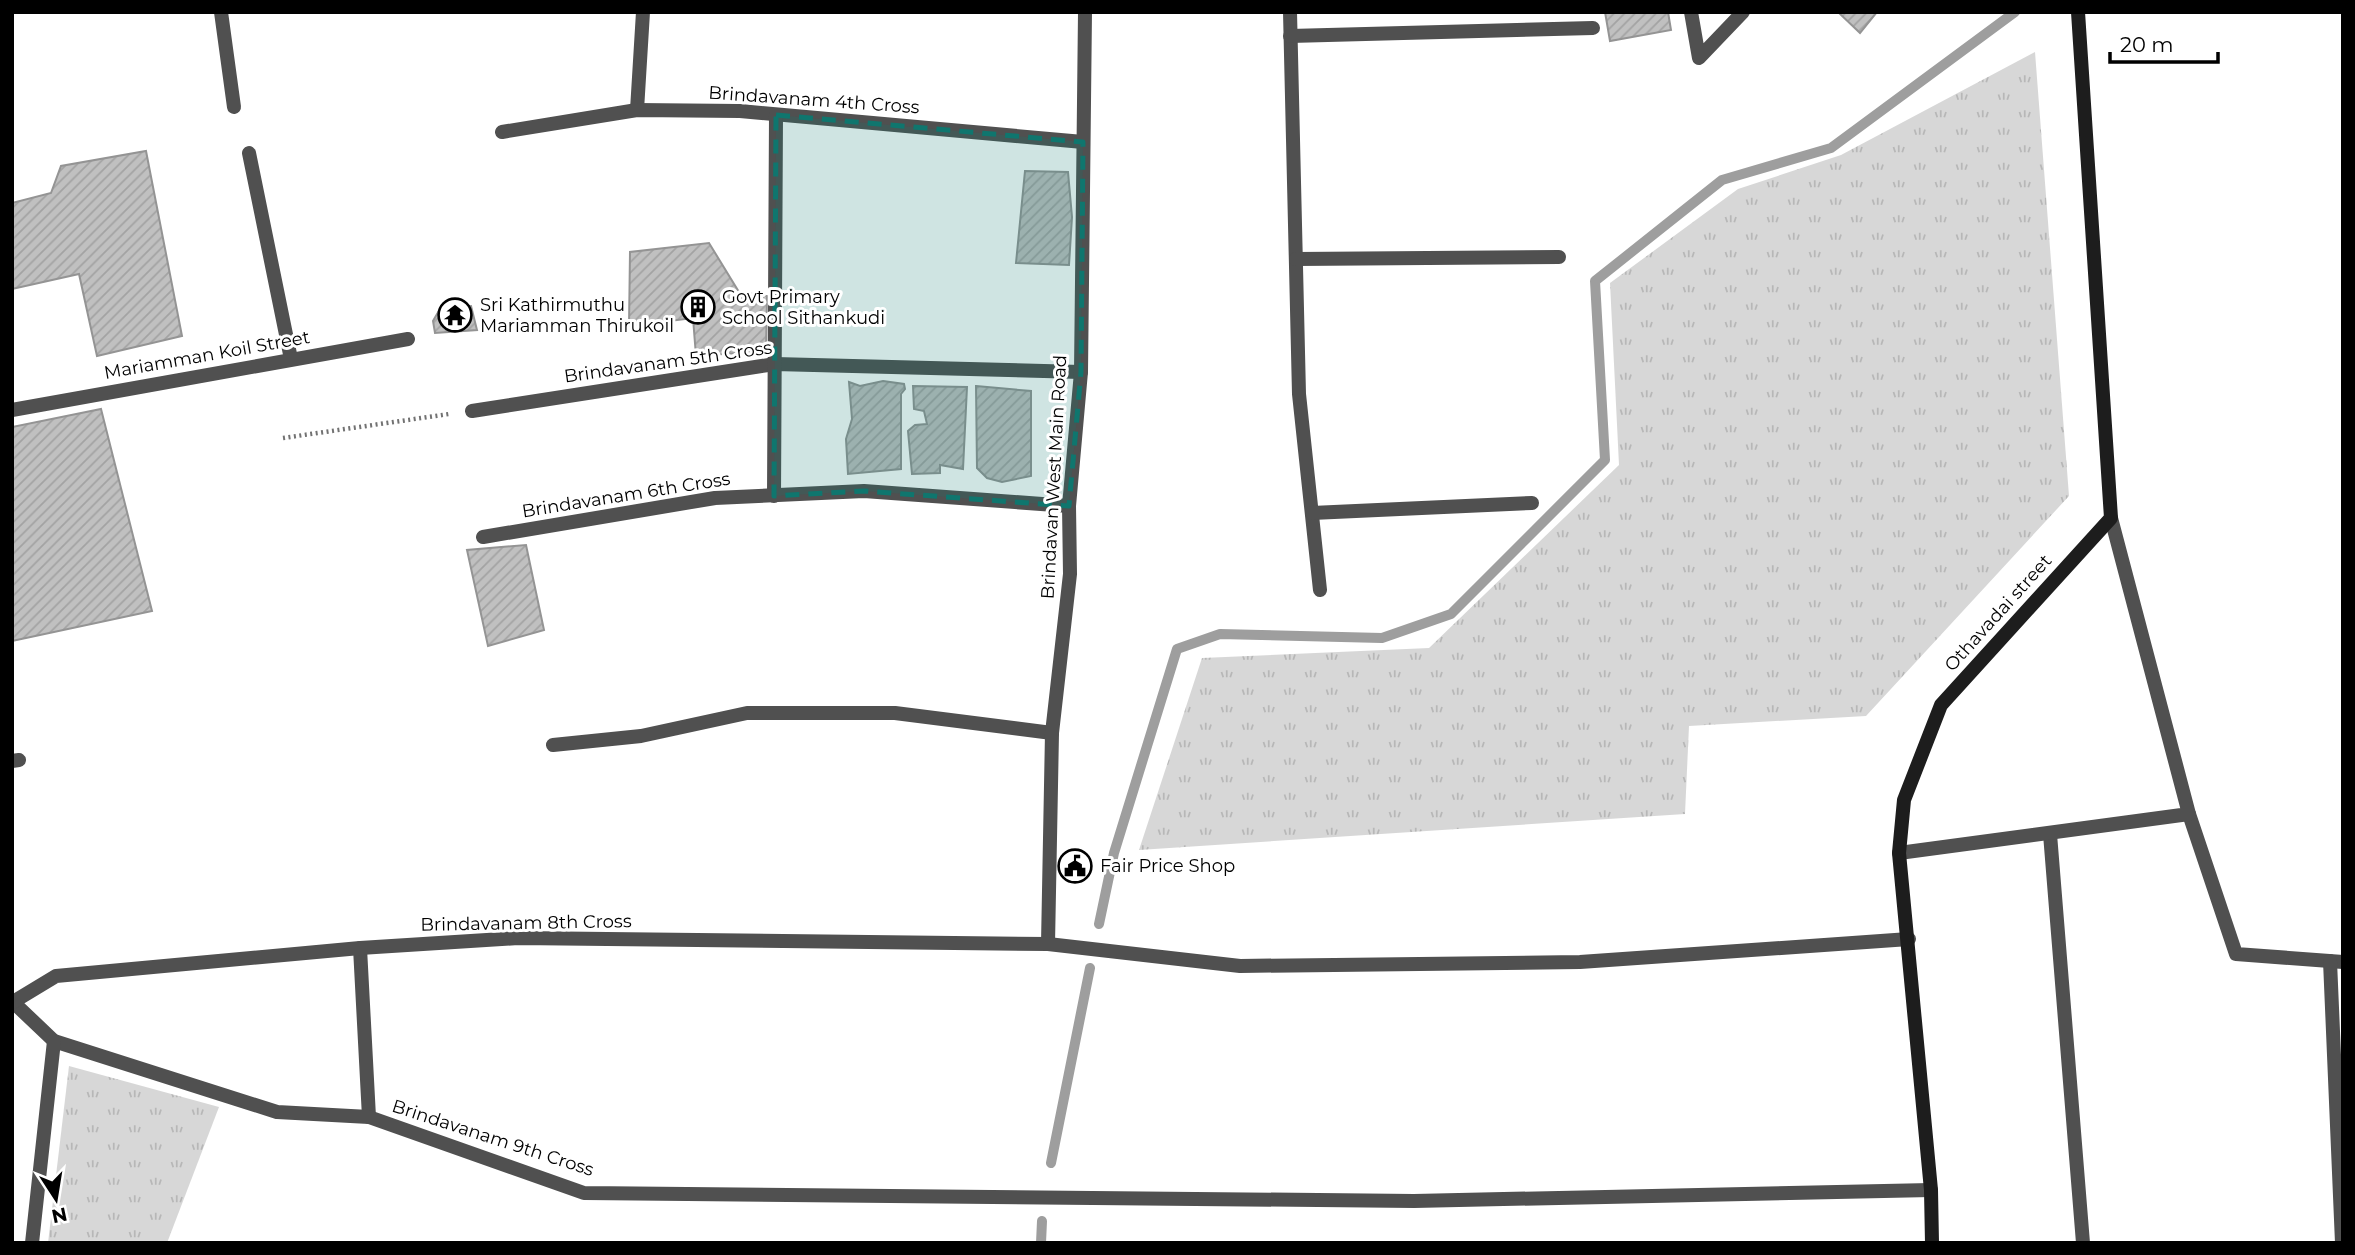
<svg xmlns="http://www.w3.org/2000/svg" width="2355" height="1255" font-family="Montserrat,sans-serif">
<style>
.grass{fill:url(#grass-tufts)}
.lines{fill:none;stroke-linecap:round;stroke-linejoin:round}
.stream{stroke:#9e9e9e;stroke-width:10}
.building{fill:url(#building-hatch);stroke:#949494;stroke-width:2}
.path{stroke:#727272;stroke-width:4.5;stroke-dasharray:2 3.5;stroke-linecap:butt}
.street{stroke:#505050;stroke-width:14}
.secondary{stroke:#1d1d1d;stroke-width:14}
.marked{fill:#0f766e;fill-opacity:0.2;stroke:#0f766e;stroke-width:5;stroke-dasharray:14 9;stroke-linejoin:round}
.labels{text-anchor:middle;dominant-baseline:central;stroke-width:6;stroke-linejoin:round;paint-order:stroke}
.street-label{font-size:18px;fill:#000;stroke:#fff}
.poi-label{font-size:18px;fill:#000;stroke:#fff;text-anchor:start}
</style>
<defs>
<pattern id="grass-tufts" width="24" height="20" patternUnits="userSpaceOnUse" patternTransform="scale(1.75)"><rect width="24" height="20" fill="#d7d7d7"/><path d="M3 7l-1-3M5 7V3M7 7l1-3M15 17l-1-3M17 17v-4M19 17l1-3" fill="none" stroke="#b7b7b7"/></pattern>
<pattern id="building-hatch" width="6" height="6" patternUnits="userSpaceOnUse" patternTransform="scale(1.75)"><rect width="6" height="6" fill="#c0c0c0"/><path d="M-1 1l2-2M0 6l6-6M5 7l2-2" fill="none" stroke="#a3a3a3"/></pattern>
</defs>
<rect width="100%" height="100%" fill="#fff"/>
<g class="grass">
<path d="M2035,52L2069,496L1866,716L1689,726L1685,814L1139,850L1202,658L1429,648L1619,465L1610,283L1738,189L1841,155Z"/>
<path d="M69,1066L219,1107L167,1243H48Z"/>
</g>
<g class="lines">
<g class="stream">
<path d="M1099,924L1114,853L1177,649L1220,634L1382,638L1451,614L1605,460L1595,281L1722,180L1831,148L2015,12"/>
<path d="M1051,1163L1090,968"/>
<path d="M1041,1243L1042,1221"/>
</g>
</g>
<g class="building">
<path d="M1605,12H1668L1671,30L1610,41Z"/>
<path d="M1838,12H1877L1860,33Z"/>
<path d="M146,151L182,336L97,356L79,274L12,289V203L51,193L61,166Z"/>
<path d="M1025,171L1068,172L1072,217L1069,265L1016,263Z"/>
<path d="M709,243L739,292L767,296L766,351L696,356L693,318L629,326L630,252Z"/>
<path d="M471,306L477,330L435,333L433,321L440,309Z"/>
<path d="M883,381L904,384L905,389L901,394V469L848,474L846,439L852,419L849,382L860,386Z"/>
<path d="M913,386L967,387L963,469L940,465V473L912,474L908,431L915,425L927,424L924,411L914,409Z"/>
<path d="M976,386L1031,391V476L1002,482L987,478L977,468Z"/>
<path d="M101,409L152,611L12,641V427Z"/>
<path d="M526,545L544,630L488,646L467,550Z"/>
</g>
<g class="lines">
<path class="path" d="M283,438L449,414"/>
<g class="street">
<path d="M221,12L234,107"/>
<path d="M1290,12L1299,394L1320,590"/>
<path d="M1691,12L1699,58L1743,12"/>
<path d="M1290,36L1593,28"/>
<path d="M637,110L643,12"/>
<path d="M502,132L637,110L740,111L1083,142"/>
<path d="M249,153L291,359"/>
<path d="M1296,259L1559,257"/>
<path d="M12,410L408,339"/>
<path d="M472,411L775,364L1081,372"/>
<path d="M774,496L776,115"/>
<path d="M1312,513L1532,503"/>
<path d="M483,537L715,498L864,491L1069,506"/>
<path d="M553,745L641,736L747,713H895L1052,733"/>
<path d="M12,761L19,760"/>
<path d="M2189,814L2236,954L2343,962"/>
<path d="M2050,834L2083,1243"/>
<path d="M1899,853L2189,814L2111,518"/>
<path d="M1048,944L1052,733L1070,574L1069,506L1081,372L1085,12"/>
<path d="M360,948L369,1117"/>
<path d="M2330,961L2342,1243"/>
<path d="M13,1002L54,1041L277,1112L369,1117L584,1193L1414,1201L1931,1190"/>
<path d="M13,1002L56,976L360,948L518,938L1048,944L1240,966L1580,962L1909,939"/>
<path d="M32,1243L54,1041"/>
</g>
<path class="secondary" d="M1932,1243L1931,1190L1899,853L1904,800L1941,705L2111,518L2078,12"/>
</g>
<path class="marked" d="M776,115L1083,142L1081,372L1069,506L864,491L774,496Z"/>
<defs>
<symbol id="building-ring" viewBox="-11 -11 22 22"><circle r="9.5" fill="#fff" stroke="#000" stroke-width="1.5"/><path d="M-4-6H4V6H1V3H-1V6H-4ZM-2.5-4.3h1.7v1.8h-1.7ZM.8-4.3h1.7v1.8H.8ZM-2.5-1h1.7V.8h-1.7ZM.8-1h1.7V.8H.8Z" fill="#000"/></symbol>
<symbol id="temple-ring" viewBox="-11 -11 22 22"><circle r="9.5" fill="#fff" stroke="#000" stroke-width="1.5"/><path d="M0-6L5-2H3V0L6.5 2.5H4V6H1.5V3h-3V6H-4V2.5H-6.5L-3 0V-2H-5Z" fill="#000"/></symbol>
<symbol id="civic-ring" viewBox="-11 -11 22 22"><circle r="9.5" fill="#fff" stroke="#000" stroke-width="1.5"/><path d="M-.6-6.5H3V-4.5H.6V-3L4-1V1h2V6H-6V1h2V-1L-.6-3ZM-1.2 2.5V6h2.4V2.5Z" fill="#000"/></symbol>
</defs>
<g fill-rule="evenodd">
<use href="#building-ring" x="679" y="288" width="38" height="38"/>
<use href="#temple-ring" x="436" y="296" width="38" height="38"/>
<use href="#civic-ring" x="1056" y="847" width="38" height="38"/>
</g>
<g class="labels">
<g class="street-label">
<text transform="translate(814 100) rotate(4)">Brindavanam 4th Cross</text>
<text transform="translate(207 355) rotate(-10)">Mariamman Koil Street</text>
<text transform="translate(668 362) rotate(-8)">Brindavanam 5th Cross</text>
<text transform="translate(1054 477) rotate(-87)">Brindavan West Main Road</text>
<text transform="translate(626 495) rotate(-9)">Brindavanam 6th Cross</text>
<text transform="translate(1998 613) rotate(-48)">Othavadai street</text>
<text transform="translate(526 923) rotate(-1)">Brindavanam 8th Cross</text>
<text transform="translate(493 1138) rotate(18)">Brindavanam 9th Cross</text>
</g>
<g class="poi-label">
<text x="722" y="297">Govt Primary<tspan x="722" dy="21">School Sithankudi</tspan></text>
<text x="480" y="305">Sri Kathirmuthu<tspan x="480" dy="21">Mariamman Thirukoil</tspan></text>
<text x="1100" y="866">Fair Price Shop</text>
</g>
</g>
<rect width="2355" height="1255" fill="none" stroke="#000000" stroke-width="28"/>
<g transform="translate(56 1199) rotate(168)" stroke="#ffffff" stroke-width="5" paint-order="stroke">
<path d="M0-5L12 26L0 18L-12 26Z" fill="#000000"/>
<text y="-10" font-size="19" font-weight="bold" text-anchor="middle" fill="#000000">N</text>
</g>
<path d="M2110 52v10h108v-10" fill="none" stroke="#000000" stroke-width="3.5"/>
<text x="2120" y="52" font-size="21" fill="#000000" stroke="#ffffff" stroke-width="5" paint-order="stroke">20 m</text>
</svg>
